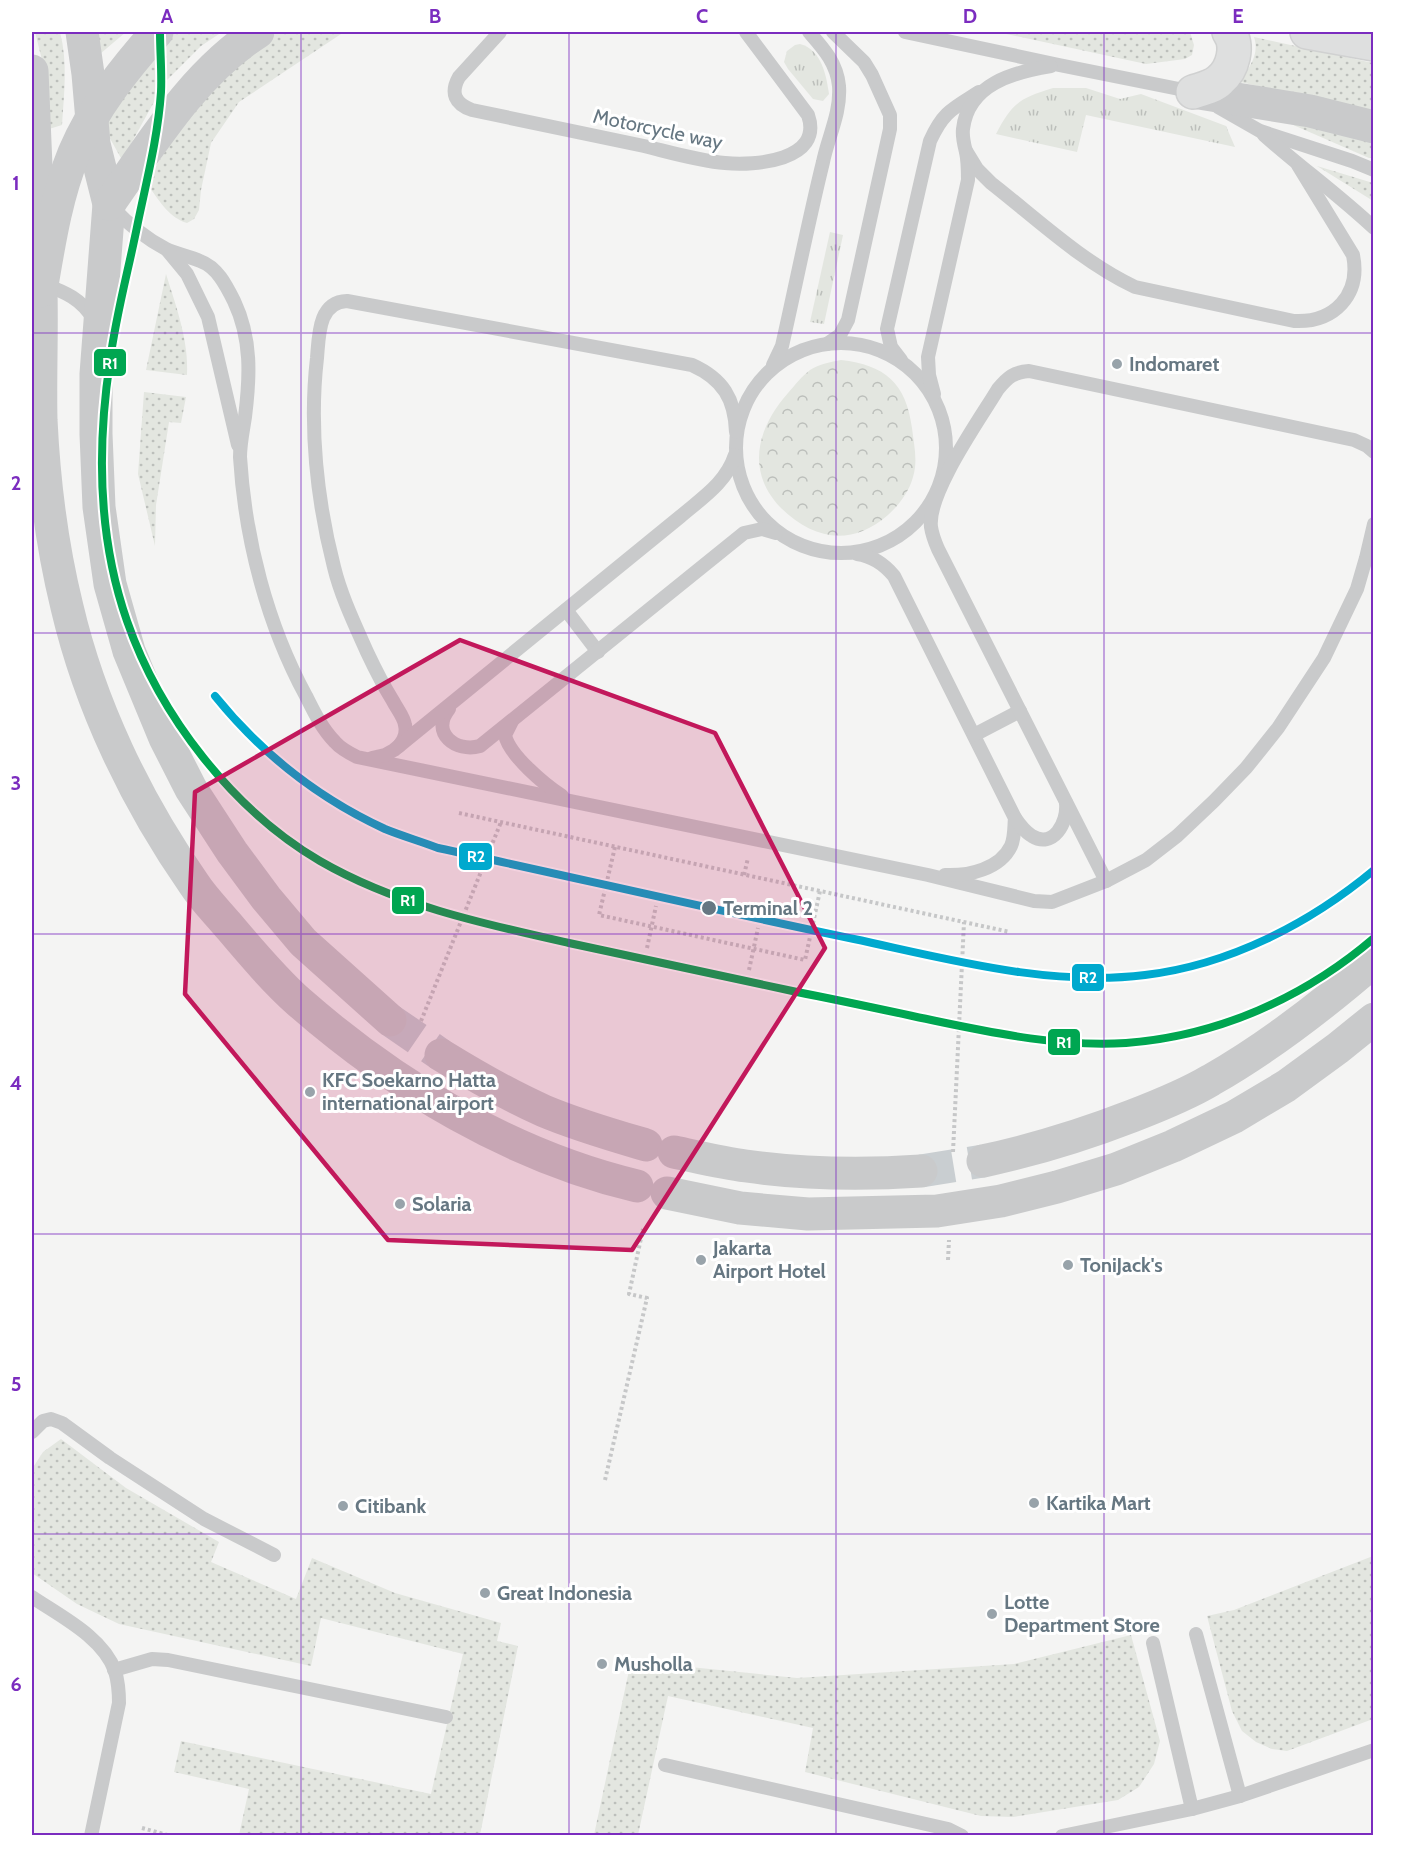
<svg xmlns="http://www.w3.org/2000/svg" width="1405" height="1867" font-family="Cabin,sans-serif">
<style>
.grass{fill:url(#grass-tufts)}
.park{fill:url(#park-crowns)}
.garden{fill:url(#garden-dots)}
.lines{fill:none;stroke-linecap:round;stroke-linejoin:round}
.tertiary-tunnel{stroke:#c9ced1;stroke-width:33;stroke-dasharray:33 16;stroke-linecap:butt}
.primary-casing{stroke:#d0d1d1;stroke-width:36}
.path{stroke:#c6c7c8;stroke-width:4;stroke-dasharray:3 3;stroke-linecap:butt}
.service{stroke:#c9cacb;stroke-width:14}
.tertiary{stroke:#c9cacb;stroke-width:33}
.primary{stroke:#dedfdf;stroke-width:33}
.tertiary-bridge{stroke:#c9cacb;stroke-width:33}
.rail-1-casing{stroke:#fff;stroke-width:12}
.rail-2-casing{stroke:#fff;stroke-width:12}
.rail-1{stroke:#00a651;stroke-width:8}
.rail-2{stroke:#00a9ce;stroke-width:8}
.marked{fill:#c2185b;fill-opacity:0.2;stroke:#c2185b;stroke-width:4.5;stroke-linejoin:round}
.grid{fill:none;stroke:#7b2cbf;stroke-width:1.5;stroke-opacity:0.55}
.poi-dot{fill:#98a3aa;stroke:#fff;stroke-width:2}
.stop-dot{fill:#667782;stroke:#fff;stroke-width:2}
.labels{text-anchor:middle;dominant-baseline:central;stroke-width:6;stroke-linejoin:round;paint-order:stroke}
.street-label{font-size:20px;fill:#667782;stroke:#fff}
.poi-label{font-size:20px;font-weight:bold;fill:#667782;stroke:#fff;text-anchor:start}
.stop-label{font-size:20px;font-weight:bold;fill:#667782;stroke:#fff;text-anchor:start}
.line-badge{stroke:#fff;stroke-width:2}
.badge-label{font-size:16px;text-anchor:middle;font-weight:bold;fill:#fff}
.neatline{fill:none;stroke:#7b2cbf;stroke-width:2}
.grid-label{font-size:20px;text-anchor:middle;font-weight:bold;fill:#7b2cbf}
</style>
<defs>
<pattern id="grass-tufts" width="24" height="20" patternUnits="userSpaceOnUse" patternTransform="scale(1.5)"><rect width="24" height="20" fill="#e3e6e0"/><path d="M3 7l-1-3M5 7V3M7 7l1-3M15 17l-1-3M17 17v-4M19 17l1-3" fill="none" stroke="#bcbfbb"/></pattern>
<pattern id="park-crowns" width="20" height="18" patternUnits="userSpaceOnUse" patternTransform="scale(1.5)"><rect width="20" height="18" fill="#e3e6e0"/><path d="M2 6a3 3 0 1 1 6 0M12 15a3 3 0 1 1 6 0" fill="none" stroke="#bcbfbb"/></pattern>
<pattern id="garden-dots" width="8" height="8" patternUnits="userSpaceOnUse" patternTransform="scale(1.5)"><rect width="8" height="8" fill="#e3e6e0"/><path d="M2 2h.1M6 6h.1" fill="none" stroke="#bcbfbb" stroke-width="1.8" stroke-linecap="round"/></pattern>
</defs>
<rect width="100%" height="100%" fill="#f4f4f3"/>
<g class="grass">
<path d="M800,44C822,50 826,75 829,94L823,101L813,99L788,69L784,62L787,51L795,45Z"/>
<path d="M1053,88H1086L1120,99L1141,94L1226,126L1235,147L1086,115L1077,152L996,134C1012,103 1020,98 1053,88Z"/>
<path d="M830,232L843,235L824,324L810,322Z"/>
</g>
<path class="park" d="M841,360C885,365 906,383 912,428C914,445 918,461 913,477C909,492 899,505 888,515C851,547 813,540 780,507C745,470 758,427 788,393C795,385 802,376 810,370C819,364 831,362 841,360Z"/>
<g class="garden">
<path d="M35,32H60C68,62 64,95 62,125L49,129L43,64Z"/>
<path d="M91,32H126L94,59Z"/>
<path d="M173,32H222L201,46L165,82L122,160L102,124Z"/>
<path d="M278,32H344L239,102L211,143L201,190L199,210L194,219L187,223C170,218 160,202 150,188L151,174L197,101L228,68Z"/>
<path d="M997,32H1190L1194,45L1192,55L1185,59L1146,64Z"/>
<path d="M1254,37L1373,63V112L1240,82C1249,67 1260,55 1254,37Z"/>
<path d="M1291,124L1373,138V158H1369Z"/>
<path d="M1317,166L1373,183V202L1370,199Z"/>
<path d="M166,274C176,306 189,341 187,375L146,370Z"/>
<path d="M144,392L186,397L181,423L169,422L156,505L155,546L138,474Z"/>
<path d="M61,1439L126,1488L219,1542L211,1562L296,1599L312,1558L395,1593L501,1623L497,1641L518,1646L480,1835H239L249,1789L174,1772L181,1741L431,1794L463,1654L321,1618L311,1666L119,1624L77,1604L32,1573V1469L43,1452Z"/>
<path d="M1373,1556V1719L1287,1751L1272,1749L1256,1742L1242,1731L1232,1711L1207,1616L1234,1610Z"/>
<path d="M1131,1635L1160,1741L1154,1764L1139,1787L1118,1800L1013,1817L981,1816L805,1772L813,1728L668,1696L638,1835H594L631,1661L797,1678L1014,1664Z"/>
</g>
<g class="lines">
<g class="tertiary-tunnel">
<path d="M390,1020L441,1055"/>
<path d="M921,1171L983,1161"/>
</g>
<defs>
<g id="primary">
<path d="M1307,32L1374,44"/>
<path d="M1193,92C1202,89 1213,87 1220,80C1233,69 1239,46 1229,32"/>
</g>
</defs>
<use href="#primary" class="primary-casing"/>
<g class="path">
<path d="M459,813L1010,932"/>
<path d="M615,847L599,915L805,960L820,891"/>
<path d="M744,875L748,858"/>
<path d="M647,948L656,906"/>
<path d="M749,970L758,928"/>
<path d="M421,1021L501,822"/>
<path d="M953,1152L964,922"/>
<path d="M948,1260L949,1240"/>
<path d="M605,1480L647,1298L629,1294L643,1229"/>
<path d="M142,1828L171,1836"/>
</g>
<g class="service">
<path d="M500,32L459,77C450,93 455,104 472,110C529,122 586,134 644,146C669,152 699,161 725,163C754,166 824,161 808,115L746,32"/>
<path d="M905,32L1059,65L1194,92"/>
<path d="M1218,107L1260,131L1352,161L1374,170"/>
<path d="M1264,135C1300,167 1339,195 1374,228"/>
<path d="M966,151L977,169L991,183C1037,219 1082,262 1135,287L1294,321C1334,323 1361,295 1353,255L1298,165"/>
<path d="M112,207C128,224 145,238 166,249C176,254 189,256 200,261C217,267 226,285 234,301C252,339 250,377 245,417C243,430 240,444 240,457C245,539 267,624 306,696C314,712 322,729 335,742C341,749 349,753 357,757L928,875L1034,901L1052,902L1106,881L1146,860L1177,836L1214,801L1246,768L1278,728L1324,658L1357,589L1366,558L1374,524"/>
<path d="M168,251L187,274L208,317L238,445"/>
<path d="M43,284C65,292 82,299 94,320"/>
<circle cx="841" cy="448" r="105"/>
<path d="M827,344L840,335L848,320L890,129V115L872,75L864,62L833,32"/>
<path d="M901,360L891,347L887,329L930,141C943,112 952,109 979,92"/>
<path d="M773,365L782,346C796,284 808,223 823,162C828,137 841,113 839,86C837,63 823,48 809,32"/>
<path d="M934,394L929,375L928,357L968,180C968,170 968,161 966,152C964,144 962,137 963,129C968,84 1014,72 1051,66"/>
<path d="M857,554C872,556 884,564 894,576L1015,818C1014,827 1015,837 1011,846C1000,869 969,876 945,875"/>
<path d="M566,610L598,652"/>
<path d="M449,709C430,733 456,753 480,746L744,533L762,529L776,533"/>
<path d="M512,721L505,735C509,755 545,785 562,796"/>
<path d="M974,735L1020,711"/>
<path d="M399,746C404,740 407,733 405,725C404,717 397,709 393,701C383,685 375,669 367,652C355,625 341,596 334,567C317,501 309,427 317,358C319,336 318,302 347,301L692,365C723,379 735,399 736,432"/>
<path d="M372,758L385,755L394,750L681,516C702,498 726,483 735,455"/>
<path d="M1015,818C1019,824 1025,832 1032,836C1053,849 1068,823 1066,803"/>
<path d="M1106,881L938,549C935,542 932,534 931,527C927,493 980,419 998,389C1008,377 1014,372 1029,371L1354,440L1367,446L1374,452"/>
<path d="M32,1432L43,1421L51,1419L62,1423L110,1458L204,1519L274,1555"/>
<path d="M32,1597C60,1616 103,1637 115,1671C118,1681 119,1692 119,1703L91,1836"/>
<path d="M1196,1634L1240,1796"/>
<path d="M1153,1643L1192,1809"/>
<path d="M114,1670L152,1659L168,1660L446,1717"/>
<path d="M665,1765L948,1829L962,1836"/>
<path d="M1062,1836L1192,1809L1240,1796L1374,1750"/>
</g>
<g class="tertiary">
<path d="M82,32L88,74L94,144L109,204L96,374V434L99,507L110,584L129,651L165,738L191,789L232,852L266,898L303,942L390,1020"/>
<path d="M1193,92L1310,111L1374,127"/>
<path d="M109,204C152,143 194,73 258,32"/>
<path d="M41,291C42,334 40,378 41,420C44,483 52,546 67,607C90,705 136,801 194,884C203,898 216,911 227,924C249,950 274,980 299,1002C396,1087 512,1156 637,1186"/>
<path d="M441,1055C475,1076 508,1095 544,1111C577,1125 612,1135 646,1145"/>
<path d="M674,1152C698,1157 722,1163 746,1166C803,1174 863,1175 921,1171"/>
<path d="M983,1161C1034,1150 1083,1135 1132,1116C1158,1106 1186,1095 1211,1080C1269,1047 1323,1005 1374,961"/>
</g>
<use href="#primary" class="primary"/>
<g class="tertiary-bridge">
<path d="M32,71L39,238"/>
<path d="M41,291C49,244 56,197 74,153C93,108 125,68 157,32"/>
<path d="M667,1193L740,1208L808,1214L937,1211L1001,1201L1057,1187L1116,1169L1173,1146L1234,1117L1286,1086L1338,1048L1374,1019"/>
</g>
<defs>
<path id="rail-1" d="M160,32C160,52 162,72 161,92C158,136 147,179 138,222C129,268 116,314 110,361C97,447 98,538 127,621C160,716 233,810 320,861C396,905 484,924 569,943C645,960 721,976 797,992C843,1001 889,1011 936,1021C998,1034 1062,1047 1126,1043C1218,1036 1304,998 1374,938"/>
<path id="rail-2" d="M215,696C261,753 318,798 385,829C402,836 420,841 438,848C577,878 715,910 854,939C948,959 1049,987 1145,975C1229,965 1309,924 1374,870"/>
</defs>
<use href="#rail-1" class="rail-1-casing"/>
<use href="#rail-2" class="rail-2-casing"/>
<use href="#rail-1" class="rail-1"/>
<use href="#rail-2" class="rail-2"/>
</g>
<path class="marked" d="M460,640L715,733L825,948L632,1250L388,1240L185,994L195,792Z"/>
<path class="grid" d="M301,32V1836M569,32V1836M836,32V1836M1104,32V1836M32,333H1374M32,633H1374M32,934H1374M32,1234H1374M32,1534H1374"/>
<g class="poi-dot">
<circle cx="1117" cy="364" r="6"/>
<circle cx="310" cy="1092" r="6"/>
<circle cx="400" cy="1204" r="6"/>
<circle cx="701" cy="1260" r="6"/>
<circle cx="1068" cy="1265" r="6"/>
<circle cx="1034" cy="1503" r="6"/>
<circle cx="343" cy="1506" r="6"/>
<circle cx="485" cy="1593" r="6"/>
<circle cx="992" cy="1614" r="6"/>
<circle cx="602" cy="1664" r="6"/>
</g>
<circle class="stop-dot" cx="709" cy="908" r="8"/>
<g class="labels">
<g class="street-label">
<text transform="translate(658 129) rotate(12)">Motorcycle way</text>
</g>
<g class="poi-label">
<text x="1129" y="364">Indomaret</text>
<text x="322" y="1080">KFC Soekarno Hatta<tspan x="322" dy="23">international airport</tspan></text>
<text x="412" y="1204">Solaria</text>
<text x="713" y="1248">Jakarta<tspan x="713" dy="23">Airport Hotel</tspan></text>
<text x="1080" y="1265">ToniJack's</text>
<text x="1046" y="1503">Kartika Mart</text>
<text x="355" y="1506">Citibank</text>
<text x="497" y="1593">Great Indonesia</text>
<text x="1004" y="1602">Lotte<tspan x="1004" dy="23">Department Store</tspan></text>
<text x="614" y="1664">Musholla</text>
</g>
<g class="stop-label">
<text x="723" y="908">Terminal 2</text>
</g>
</g>
<g class="line-badge">
<rect x="93" y="348" width="34" height="29" rx="6" fill="#00a651"/>
<rect x="458" y="842" width="35" height="29" rx="6" fill="#00a9ce"/>
<rect x="391" y="886" width="34" height="29" rx="6" fill="#00a651"/>
<rect x="1071" y="963" width="34" height="29" rx="6" fill="#00a9ce"/>
<rect x="1047" y="1028" width="34" height="28" rx="6" fill="#00a651"/>
</g>
<g class="badge-label">
<text x="110" y="369">R1</text>
<text x="476" y="862">R2</text>
<text x="408" y="906">R1</text>
<text x="1088" y="983">R2</text>
<text x="1064" y="1048">R1</text>
</g>
<rect width="1405" height="1867" fill="none" stroke="#ffffff" stroke-width="66"/>
<rect x="33" y="33" width="1339" height="1801" class="neatline"/>
<g class="grid-label">
<text x="167" y="23">A</text>
<text x="435" y="23">B</text>
<text x="702" y="23">C</text>
<text x="970" y="23">D</text>
<text x="1238" y="23">E</text>
<text x="16" y="190">1</text>
<text x="16" y="490">2</text>
<text x="16" y="790">3</text>
<text x="16" y="1090">4</text>
<text x="16" y="1391">5</text>
<text x="16" y="1691">6</text>
</g>
</svg>
